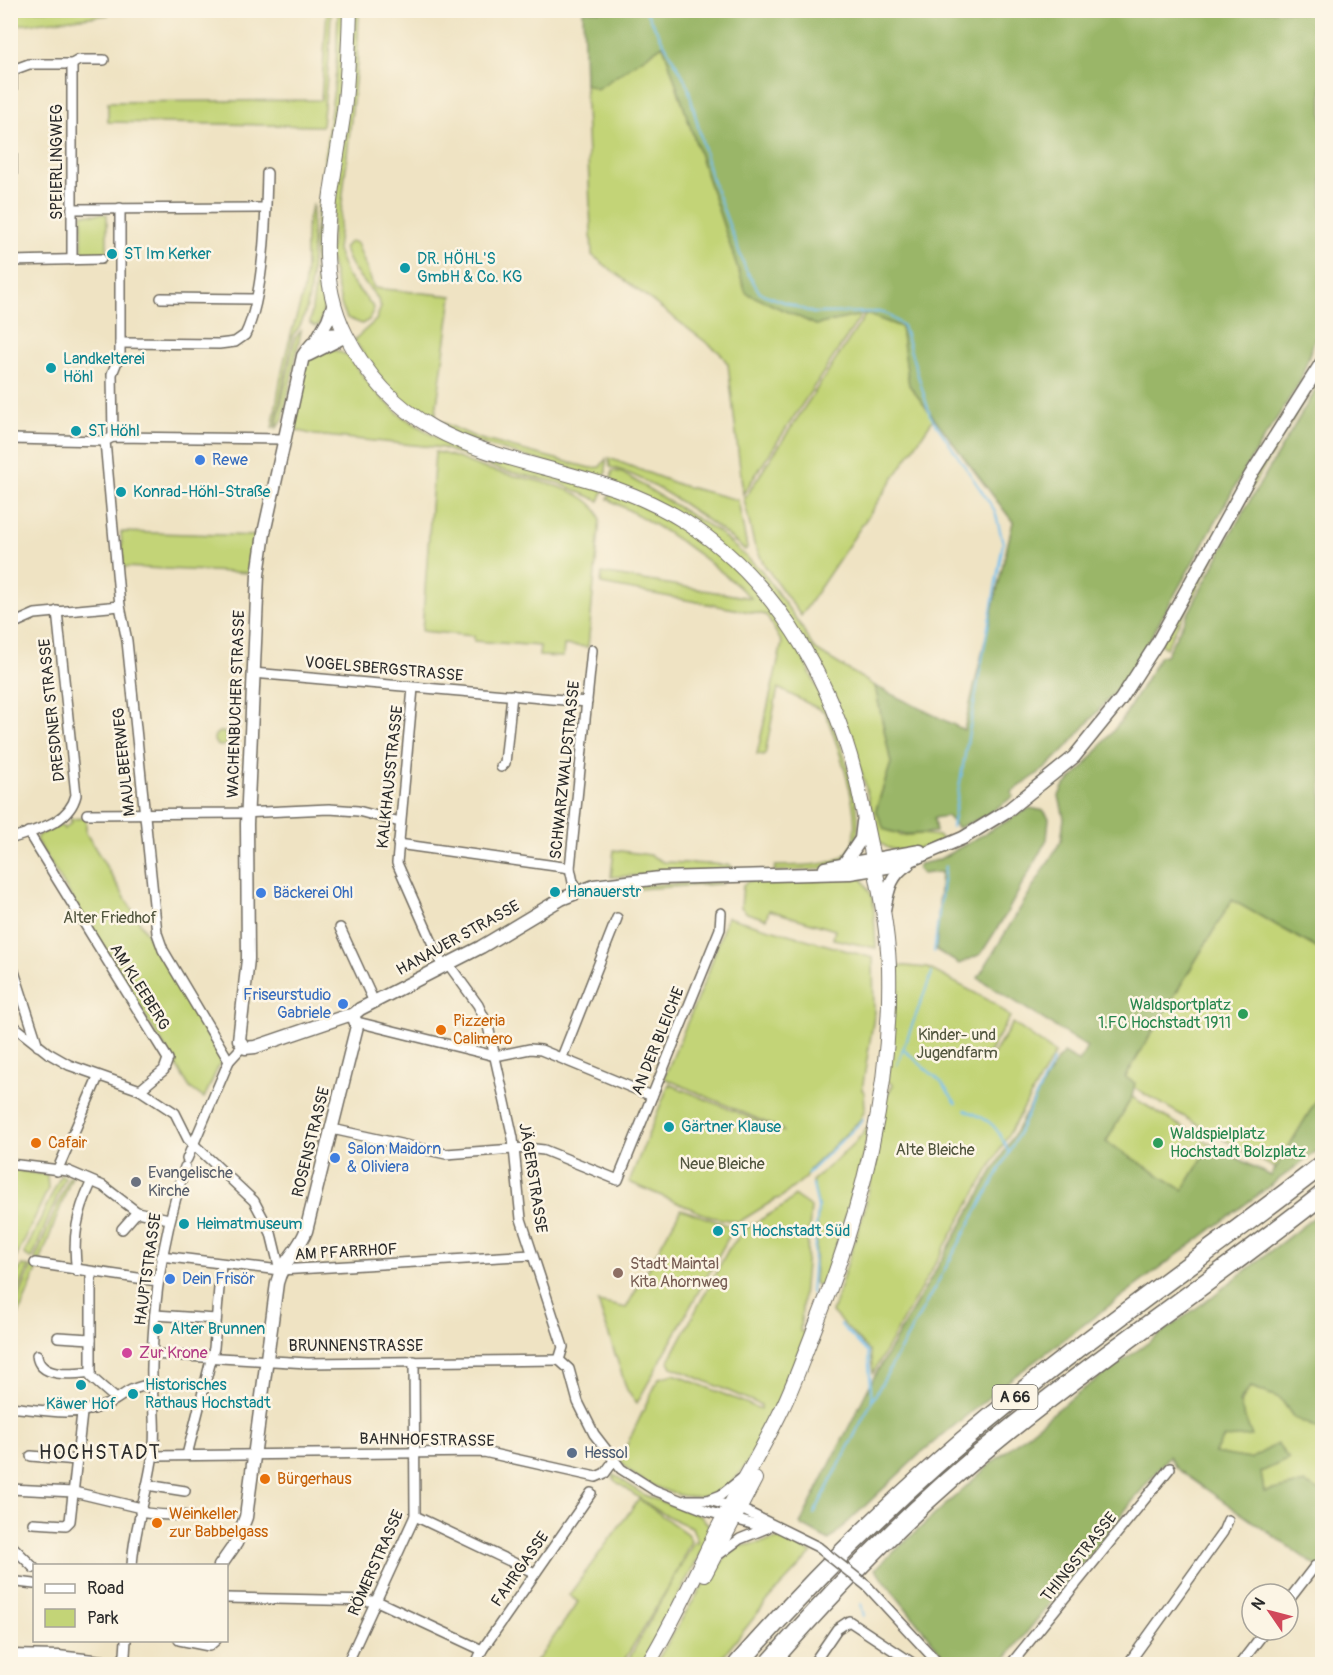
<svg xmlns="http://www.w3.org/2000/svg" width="1333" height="1675" font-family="Pangolin,sans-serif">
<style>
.green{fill:#c3d477;stroke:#778051;stroke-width:1.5}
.forest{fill:#9ab668;stroke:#62704a;stroke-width:1.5}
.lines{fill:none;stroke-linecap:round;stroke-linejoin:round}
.stream{stroke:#75c0ee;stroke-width:2}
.minor-casing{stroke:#706b60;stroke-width:12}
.tertiary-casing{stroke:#706b60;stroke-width:15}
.secondary-casing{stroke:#706b60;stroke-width:16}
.motorway-casing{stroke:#706b60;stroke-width:21}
.minor{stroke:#fff;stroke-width:9}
.tertiary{stroke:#fff;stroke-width:12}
.secondary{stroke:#fff;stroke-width:14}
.motorway{stroke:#fff;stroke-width:18}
.minor-bridge-casing{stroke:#706b60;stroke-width:12;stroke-linecap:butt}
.minor-bridge{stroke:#fff;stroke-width:9}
.culture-dot{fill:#0f9aa8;stroke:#fcf5e5;stroke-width:2}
.shop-dot{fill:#3f7fe0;stroke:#fcf5e5;stroke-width:2}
.leisure-dot{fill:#2e9e5b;stroke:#fcf5e5;stroke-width:2}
.food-dot{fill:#e8710a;stroke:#fcf5e5;stroke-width:2}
.worship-dot{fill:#6b7280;stroke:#fcf5e5;stroke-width:2}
.education-dot{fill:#8d6e63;stroke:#fcf5e5;stroke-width:2}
.hotel-dot{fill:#d1479c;stroke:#fcf5e5;stroke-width:2}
.service-dot{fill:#5c6f8a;stroke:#fcf5e5;stroke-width:2}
.labels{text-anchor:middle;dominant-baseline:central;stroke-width:5;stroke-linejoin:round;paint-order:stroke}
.shield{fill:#fcf5e5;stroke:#6a6863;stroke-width:1.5}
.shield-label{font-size:15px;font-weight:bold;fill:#2b2b2b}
.street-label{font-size:16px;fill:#2b2b2b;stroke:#fcf5e5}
.culture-label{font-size:16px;fill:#0d838f;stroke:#fcf5e5;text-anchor:start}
.shop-label{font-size:16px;fill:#366cbe;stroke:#fcf5e5;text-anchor:start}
.park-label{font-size:16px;fill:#51553e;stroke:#fcf5e5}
.leisure-label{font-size:16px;fill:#27864d;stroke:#fcf5e5;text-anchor:end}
.food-label{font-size:16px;fill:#c56008;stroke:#fcf5e5;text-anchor:start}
.worship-label{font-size:16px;fill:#5b616d;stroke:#fcf5e5;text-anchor:start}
.education-label{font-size:16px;fill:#785e54;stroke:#fcf5e5;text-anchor:start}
.hotel-label{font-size:16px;fill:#b23c85;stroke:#fcf5e5;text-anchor:start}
.service-label{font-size:16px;fill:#4e5e75;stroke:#fcf5e5;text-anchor:start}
.quarter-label{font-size:20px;letter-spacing:1.5px;fill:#2b2b2b;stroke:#fcf5e5}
</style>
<rect width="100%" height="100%" fill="#fcf5e5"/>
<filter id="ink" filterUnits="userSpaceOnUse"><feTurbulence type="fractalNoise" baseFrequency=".0167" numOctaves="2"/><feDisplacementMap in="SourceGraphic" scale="12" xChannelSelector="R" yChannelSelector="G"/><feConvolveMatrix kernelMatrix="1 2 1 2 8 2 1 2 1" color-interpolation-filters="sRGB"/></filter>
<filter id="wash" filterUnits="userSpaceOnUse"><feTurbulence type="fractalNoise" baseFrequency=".008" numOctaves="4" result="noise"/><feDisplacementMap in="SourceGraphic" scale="24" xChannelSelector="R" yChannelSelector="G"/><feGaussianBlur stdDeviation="1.35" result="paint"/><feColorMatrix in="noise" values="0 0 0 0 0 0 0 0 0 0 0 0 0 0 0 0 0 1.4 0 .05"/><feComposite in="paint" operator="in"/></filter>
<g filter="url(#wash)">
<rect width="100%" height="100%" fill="#efe3c3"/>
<g class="green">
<path d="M11,10H108V15L17,25H11Z"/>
<path d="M327,11H331L329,58L322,126L108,122V102L321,100Z"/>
<path d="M338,11H345V42L324,286L325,305L319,325L315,326L310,323L316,280L314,242L317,218L336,72Z"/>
<path d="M353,11H359L357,62L337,250L347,276L374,308L369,320L362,324L347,318L342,307L330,258Z"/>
<path d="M663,45L746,293L816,325L862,314L743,494L728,364L720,353L592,255L585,84L597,89Z"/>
<path d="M313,204C309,240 319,308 293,335L275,426L272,428C278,398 281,367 290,338C295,319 303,301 305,280C308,253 302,229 313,204Z"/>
<path d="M82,214H107V258L82,257Z"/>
<path d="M350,241L357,243L374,288L452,296L435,419L477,438L590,468L600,467L606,459V473L601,478L454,436L390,393L354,340L376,320L381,307C376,288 351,277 344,248Z"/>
<path d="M866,314L901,327L909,385L934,418L801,616L765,566L754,544L744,499Z"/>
<path d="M301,331L283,419L276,429L295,338Z"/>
<path d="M330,348L347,355L375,391L400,415L439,439L459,447L604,489L599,501L559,483L501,470L443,448L315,435L290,429L302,368L312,356Z"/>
<path d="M1322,372L1241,505L1166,648L1160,644L1253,478Z"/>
<path d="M435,452C453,454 470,464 487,469C517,479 592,484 600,519L588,647L564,645L563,657L539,656L540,646L474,641V636L422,631Z"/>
<path d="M609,458L680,485L738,500L747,548L745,550C714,523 648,476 610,467Z"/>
<path d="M612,471L621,472L717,531L762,571L801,626L814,649L875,686L891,763L876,809L900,836L920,834L939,836L943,841C925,848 892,859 878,840L864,780L838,709L747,569L611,482Z"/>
<path d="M612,491C660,514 702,536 741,574C761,594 780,618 794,642C815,678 882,820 849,855C832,873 796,870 774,871L775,866C795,865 825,868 843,856C873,837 835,738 825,712L778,688L765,755L757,754L782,643L766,615L601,584L602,573L751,598C707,556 661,526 608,499Z"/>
<path d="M121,532L257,536L252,573L123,567Z"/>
<circle cx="221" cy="739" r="7"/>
<path d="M86,818V833L222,1059L204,1098L190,1088L36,840L38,835L61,825L64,829L72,822L70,819Z"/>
<path d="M614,850L650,855L663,862L731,865V871L611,877Z"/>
<path d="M861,877L873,898L876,948L833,939L835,930L769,910L766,919L747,913L741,907L743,885L748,881Z"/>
<path d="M719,882L722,884L621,890V886Z"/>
<path d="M1232,900L1322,951V1091L1276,1169L1132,1087L1134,1083L1125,1078Z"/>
<path d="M727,917L873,958L874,1016L862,1090L864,1091L865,1109L860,1120L810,1169L805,1178L780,1198L776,1199L739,1222L711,1217L629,1182L669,1084L784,1132L781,1129L664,1078L708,973Z"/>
<path d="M894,965L928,968L994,1003L1010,1017L986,1058L989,1061L1013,1023L1055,1053L873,1373L870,1352L832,1312L865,1208L886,1097L893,1085L888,1081Z"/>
<path d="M1132,1097L1211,1144L1183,1190L1106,1142Z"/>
<path d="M869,1125L859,1177L822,1287L814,1283L818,1205L812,1181L854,1144Z"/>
<path d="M11,1169L47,1175L48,1189L17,1256L11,1262Z"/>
<path d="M61,1175L65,1177L32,1259L24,1254Z"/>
<path d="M72,1176L40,1262L35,1259L69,1177Z"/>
<path d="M795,1196L811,1207L800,1331L807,1334C791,1372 756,1471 722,1490C704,1500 687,1498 669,1492C652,1486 628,1475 620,1459L659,1378L674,1374L760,1409L761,1405L672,1367L669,1361L728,1250L746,1228L784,1206Z"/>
<path d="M681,1209L729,1226L731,1233L637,1403L627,1390L598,1302L626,1308Z"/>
<path d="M22,1265L29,1267L11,1309V1285Z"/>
<path d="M32,1266L38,1268L11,1333V1316Z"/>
<path d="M1251,1387L1280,1398L1294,1418L1322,1430V1492L1305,1483L1264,1492L1261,1472L1250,1459L1214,1454C1228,1432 1235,1408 1251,1387Z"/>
<path d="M613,1474L644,1495L700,1516L713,1529L643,1664H626L694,1542L698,1543L692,1527C664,1518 638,1497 614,1480Z"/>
<path d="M639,1499L687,1534L691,1541L672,1581L622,1664H532L540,1657L578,1602L569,1595Z"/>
<path d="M783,1538L812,1553L769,1599L717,1664H655C678,1627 706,1571 740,1544L743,1546Z"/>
</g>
<g class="forest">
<path d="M583,11H1322V329L1315,338L1300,382L1247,465L1131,673L1066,748L1046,768L1012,792L1013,797L983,817L958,828L947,816L934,818L936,832C916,834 902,837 884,829L876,810L891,763L875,686L964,730L1013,522L909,385L901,327L866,314L816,325L746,293L663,45L597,89L585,84Z"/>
<path d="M1322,379V951L1232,900L1125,1077L1135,1083L1132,1097L1106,1142L1183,1190L1211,1144L1271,1176L1322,1091V1147L1011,1379L922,1452L829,1540L800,1524L875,1375L1057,1060L1064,1053L1079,1062L1087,1047L978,978L1061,841L1064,818L1059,796L1063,787L1082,769L1122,720L1160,656L1166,655L1232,531Z"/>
<path d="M1030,808L1044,811L1049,818L1047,839L1005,916L981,954L959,964L936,950L941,872L922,874L917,868L920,864L938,860Z"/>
<path d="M1322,1211V1430L1294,1418L1280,1398L1251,1387L1239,1402L1252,1436L1224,1438L1214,1453L1250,1459L1277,1444L1289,1459L1261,1472L1264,1492L1305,1483L1322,1492V1570L1176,1468L1169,1456L1001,1664H950L875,1569L994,1461L1078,1393L1209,1299Z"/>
</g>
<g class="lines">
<g class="stream">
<path d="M645,10L687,83L711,177L746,270L760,293L813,313L884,312L903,326L930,415L995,511L1003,543L952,827"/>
<path d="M934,952L945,866"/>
<path d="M904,1050L941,1082L956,1103"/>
<path d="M897,1065L932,973"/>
<path d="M1009,1153L1053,1061"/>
<path d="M807,1174L863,1120"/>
<path d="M813,1185L818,1207L811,1292L816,1299"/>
<path d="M872,1401L1009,1153C997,1126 993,1121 965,1110"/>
<path d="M814,1514L872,1401L868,1353L840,1324"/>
<path d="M861,1604L864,1616"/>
</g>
</g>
</g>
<g filter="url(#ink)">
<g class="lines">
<defs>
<g id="minor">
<path d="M10,71L29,64H72L79,60H104"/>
<path d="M72,209L266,208"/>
<path d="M72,260V64"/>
<path d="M10,261L101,259"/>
<path d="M12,261V71"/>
<path d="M161,298L255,299"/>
<path d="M120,343L219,344L235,342L245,335C264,298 266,216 267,173"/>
<path d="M113,437L112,374L120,354V208"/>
<path d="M10,439L105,441L113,437L284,439"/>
<path d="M105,441L120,606L127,641L157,933L163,950L229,1061"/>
<path d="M10,625L35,614L120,606"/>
<path d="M253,673L587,702"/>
<path d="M413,688L397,863L443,967"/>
<path d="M501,767L505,763L512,695"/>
<path d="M87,814L239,813L329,809L358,811L400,822"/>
<path d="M28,832L168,1059L164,1070L140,1090"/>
<path d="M10,839C35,830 69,824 76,795L57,611"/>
<path d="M398,844L570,868"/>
<path d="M575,892L570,868L592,650"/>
<path d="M340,928L374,1002"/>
<path d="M10,959L38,1046"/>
<path d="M449,965L478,1005L488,1026L513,1138L521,1219L563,1347L559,1360"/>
<path d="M357,1022L495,1056L530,1049L541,1050L652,1096"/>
<path d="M10,1023L48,1053L69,1065L140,1090L175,1113L188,1139L254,1201L271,1233L280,1270"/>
<path d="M562,1057L617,918"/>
<path d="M332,1129L446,1154L526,1148L544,1150L618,1180L720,929L721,913"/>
<path d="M187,1159L229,1061L242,1047"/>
<path d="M10,1164L68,1171L103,1186L137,1212L169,1219"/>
<path d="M57,1171L98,1077"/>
<path d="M122,1229L137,1212"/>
<path d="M161,1256L280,1270L532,1255"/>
<path d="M35,1263L158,1281"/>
<path d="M77,1271C72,1238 77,1213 91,1183"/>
<path d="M91,1273V1377L115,1398"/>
<path d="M155,1315L216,1319"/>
<path d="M58,1337L91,1339"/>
<path d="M152,1354L308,1363L559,1360"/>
<path d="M37,1355C39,1379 74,1374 91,1372"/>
<path d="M559,1360L569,1369L578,1402L594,1434L621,1469L654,1490L710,1512L766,1528"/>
<path d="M10,1407C41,1410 73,1417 103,1406C123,1399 125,1387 152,1385"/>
<path d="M187,1455L214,1348L221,1264"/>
<path d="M31,1456L77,1460"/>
<path d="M153,1456L484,1452L596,1477L605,1473L613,1462"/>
<path d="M147,1485L185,1491"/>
<path d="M10,1489L74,1492L141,1508"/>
<path d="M686,1500H708L741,1509L818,1547"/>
<path d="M708,1500L721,1495L741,1479"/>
<path d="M140,1512C159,1516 172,1514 191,1516"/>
<path d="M415,1516L535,1573"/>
<path d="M33,1523L66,1525L70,1521L82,1413"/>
<path d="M10,1544L34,1568"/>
<path d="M717,1556L740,1539L767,1528"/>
<path d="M132,1566C134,1524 151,1485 154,1444C156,1418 151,1392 152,1366C153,1297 164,1232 185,1167"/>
<path d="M10,1581L34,1584"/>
<path d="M867,1586L939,1664"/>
<path d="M226,1598L377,1601L482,1650"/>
<path d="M1288,1601L1315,1566"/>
<path d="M179,1640L209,1646L216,1640"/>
<path d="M120,1662L125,1655L126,1640"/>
<path d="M347,1664L415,1516L414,1361"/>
<path d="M476,1664L482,1650L591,1493"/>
<path d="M813,1664L837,1629L849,1621L914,1664"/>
<path d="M1011,1664L1170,1468"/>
<path d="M1128,1664L1223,1532L1228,1520"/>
<path d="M1240,1664L1266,1630"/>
</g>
<g id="tertiary">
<path d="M346,336C326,331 314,338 303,356L264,533L258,575L247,824L248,959L239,1040L245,1048L255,1047L346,1016L353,1015L360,1009L481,947L561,899L594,886L660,878L850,873L899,865L963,838L1007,811L1074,757L1121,699L1157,643L1250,476L1322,362"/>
<path d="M317,339L328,320L334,303"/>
<path d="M308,355L346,336"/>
<path d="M844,864L861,839L863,822"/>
<path d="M825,868L920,851"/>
<path d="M884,910C888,890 890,875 908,864"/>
<path d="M220,1566L236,1543L246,1517L277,1283C282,1262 299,1250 306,1231L357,1026L353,1015"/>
<path d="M10,1656L58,1657L111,1663"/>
</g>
<g id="secondary">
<path d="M350,10C349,44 348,77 344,110C334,185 310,264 346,335C420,482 564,445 684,521C783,584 842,697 863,810C873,862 887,913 889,967C892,1093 862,1209 816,1325C805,1353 795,1382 782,1409C762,1451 737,1490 716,1532C694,1577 674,1621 648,1664"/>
<path d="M705,1574L755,1479"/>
</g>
<g id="motorway">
<path d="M738,1664C828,1562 926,1467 1033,1383C1128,1308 1227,1239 1322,1165"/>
<path d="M769,1664C842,1580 922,1499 1009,1430C1111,1348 1220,1276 1322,1195"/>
</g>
</defs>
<use href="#minor" class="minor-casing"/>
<use href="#tertiary" class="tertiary-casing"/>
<use href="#secondary" class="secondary-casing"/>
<use href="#motorway" class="motorway-casing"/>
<use href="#minor" class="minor"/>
<use href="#tertiary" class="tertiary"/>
<use href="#secondary" class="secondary"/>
<use href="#motorway" class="motorway"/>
<defs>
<path id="minor-bridge" d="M818,1547L867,1586"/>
</defs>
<use href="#minor-bridge" class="minor-bridge-casing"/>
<use href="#minor-bridge" class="minor-bridge"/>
</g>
</g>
<g class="culture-dot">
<circle cx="112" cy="254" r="6"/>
<circle cx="405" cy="268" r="6"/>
<circle cx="51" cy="368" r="6"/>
<circle cx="76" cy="431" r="6"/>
<circle cx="121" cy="492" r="6"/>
<circle cx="555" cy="892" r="6"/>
<circle cx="669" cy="1127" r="6"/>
<circle cx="184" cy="1224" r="6"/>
<circle cx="718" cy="1231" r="6"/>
<circle cx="158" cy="1329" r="6"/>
<circle cx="81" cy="1385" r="6"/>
<circle cx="133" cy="1394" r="6"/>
</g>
<g class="shop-dot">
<circle cx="200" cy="460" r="6"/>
<circle cx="261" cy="893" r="6"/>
<circle cx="343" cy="1004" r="6"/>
<circle cx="335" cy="1158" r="6"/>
<circle cx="170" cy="1279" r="6"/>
</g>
<g class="leisure-dot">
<circle cx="1243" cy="1014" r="6"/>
<circle cx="1158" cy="1143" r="6"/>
</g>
<g class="food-dot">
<circle cx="441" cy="1030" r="6"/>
<circle cx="36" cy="1143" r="6"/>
<circle cx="265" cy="1479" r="6"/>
<circle cx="157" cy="1523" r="6"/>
</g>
<circle class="worship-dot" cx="136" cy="1182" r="6"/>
<circle class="education-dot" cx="618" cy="1273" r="6"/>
<circle class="hotel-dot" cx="127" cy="1353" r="6"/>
<circle class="service-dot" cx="572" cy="1453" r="6"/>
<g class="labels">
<rect class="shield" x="992.5" y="1385" width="45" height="24" rx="4.5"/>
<g class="shield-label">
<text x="1015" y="1397">A 66</text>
</g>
<g class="street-label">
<text transform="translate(57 162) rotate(-90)">SPEIERLINGWEG</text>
<text transform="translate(384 669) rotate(5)">VOGELSBERGSTRASSE</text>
<text transform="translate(236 704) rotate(-88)">WACHENBUCHER STRASSE</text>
<text transform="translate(52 710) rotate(-96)">DRESDNER STRASSE</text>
<text transform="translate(124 762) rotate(-96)">MAULBEERWEG</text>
<text transform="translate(565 770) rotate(-84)">SCHWARZWALDSTRASSE</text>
<text transform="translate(390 777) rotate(-84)">KALKHAUSSTRASSE</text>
<text transform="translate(458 938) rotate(-29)">HANAUER STRASSE</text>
<text transform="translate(140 987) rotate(58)">AM KLEEBERG</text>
<text transform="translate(658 1041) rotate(-68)">AN DER BLEICHE</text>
<text transform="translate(311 1142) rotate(-76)">ROSENSTRASSE</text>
<text transform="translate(533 1178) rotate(81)">JÄGERSTRASSE</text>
<text transform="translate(346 1252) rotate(-3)">AM PFARRHOF</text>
<text transform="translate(148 1269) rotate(-82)">HAUPTSTRASSE</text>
<text x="356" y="1346">BRUNNENSTRASSE</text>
<text transform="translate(427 1440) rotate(1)">BAHNHOFSTRASSE</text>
<text transform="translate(1079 1557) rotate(-51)">THINGSTRASSE</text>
<text transform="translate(376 1563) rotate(-66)">RÖMERSTRASSE</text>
<text transform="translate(520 1569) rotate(-55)">FAHRGASSE</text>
</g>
<g class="culture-label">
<text x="124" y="254">ST Im Kerker</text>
<text x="417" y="259">DR. HÖHL'S<tspan x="417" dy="18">GmbH &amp; Co. KG</tspan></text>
<text x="63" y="359">Landkelterei<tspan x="63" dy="18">Höhl</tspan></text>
<text x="88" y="431">ST Höhl</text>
<text x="133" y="492">Konrad-Höhl-Straße</text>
<text x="567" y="892">Hanauerstr</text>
<text x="681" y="1127">Gärtner Klause</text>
<text x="196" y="1224">Heimatmuseum</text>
<text x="730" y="1231">ST Hochstadt Süd</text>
<text x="170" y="1329">Alter Brunnen</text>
<text x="145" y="1385">Historisches<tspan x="145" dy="18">Rathaus Hochstadt</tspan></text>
<text x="81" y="1404" text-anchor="middle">Käwer Hof</text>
</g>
<g class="shop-label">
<text x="212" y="460">Rewe</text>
<text x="273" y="893">Bäckerei Ohl</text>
<text x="331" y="995" text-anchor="end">Friseurstudio<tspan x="331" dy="18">Gabriele</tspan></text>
<text x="347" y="1149">Salon Maidorn<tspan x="347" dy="18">&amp; Oliviera</tspan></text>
<text x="182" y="1279">Dein Frisör</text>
</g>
<g class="park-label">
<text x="110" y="918">Alter Friedhof</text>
<text x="957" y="1035">Kinder- und<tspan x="957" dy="18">Jugendfarm</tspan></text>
<text x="935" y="1150">Alte Bleiche</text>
<text x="722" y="1164">Neue Bleiche</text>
</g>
<g class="leisure-label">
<text x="1231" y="1005">Waldsportplatz<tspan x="1231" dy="18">1.FC Hochstadt 1911</tspan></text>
<text x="1170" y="1134" text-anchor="start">Waldspielplatz<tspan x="1170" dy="18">Hochstadt Bolzplatz</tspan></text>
</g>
<g class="food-label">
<text x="453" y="1021">Pizzeria<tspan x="453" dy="18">Calimero</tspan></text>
<text x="48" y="1143">Cafair</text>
<text x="277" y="1479">Bürgerhaus</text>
<text x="169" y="1514">Weinkeller<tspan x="169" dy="18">zur Babbelgass</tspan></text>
</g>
<g class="worship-label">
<text x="148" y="1173">Evangelische<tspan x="148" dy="18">Kirche</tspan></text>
</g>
<g class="education-label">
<text x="630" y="1264">Stadt Maintal<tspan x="630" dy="18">Kita Ahornweg</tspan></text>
</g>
<g class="hotel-label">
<text x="139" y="1353">Zur Krone</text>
</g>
<g class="service-label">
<text x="584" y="1453">Hessol</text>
</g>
<g class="quarter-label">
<text x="100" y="1452">HOCHSTADT</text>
</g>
</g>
<rect width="1333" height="1675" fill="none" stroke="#fcf5e5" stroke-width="36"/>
<rect x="33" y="1564" width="195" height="78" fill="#fcf5e5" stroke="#a8a49b" stroke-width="1.5"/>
<rect x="45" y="1584" width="30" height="9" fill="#ffffff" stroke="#a8a49b" stroke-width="1.5"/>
<text x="87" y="1594" font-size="18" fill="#2b2b2b">Road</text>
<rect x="45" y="1609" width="30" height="18" fill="#c3d477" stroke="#a8a49b" stroke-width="1.5"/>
<text x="87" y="1624" font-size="18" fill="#2b2b2b">Park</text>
<g transform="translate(1270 1612) rotate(305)"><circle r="28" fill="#fcf5e5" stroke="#a8a49b" stroke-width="1.5"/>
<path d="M0-4.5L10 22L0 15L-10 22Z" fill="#d1495b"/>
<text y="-9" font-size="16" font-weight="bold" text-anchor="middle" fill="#2b2b2b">N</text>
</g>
</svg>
